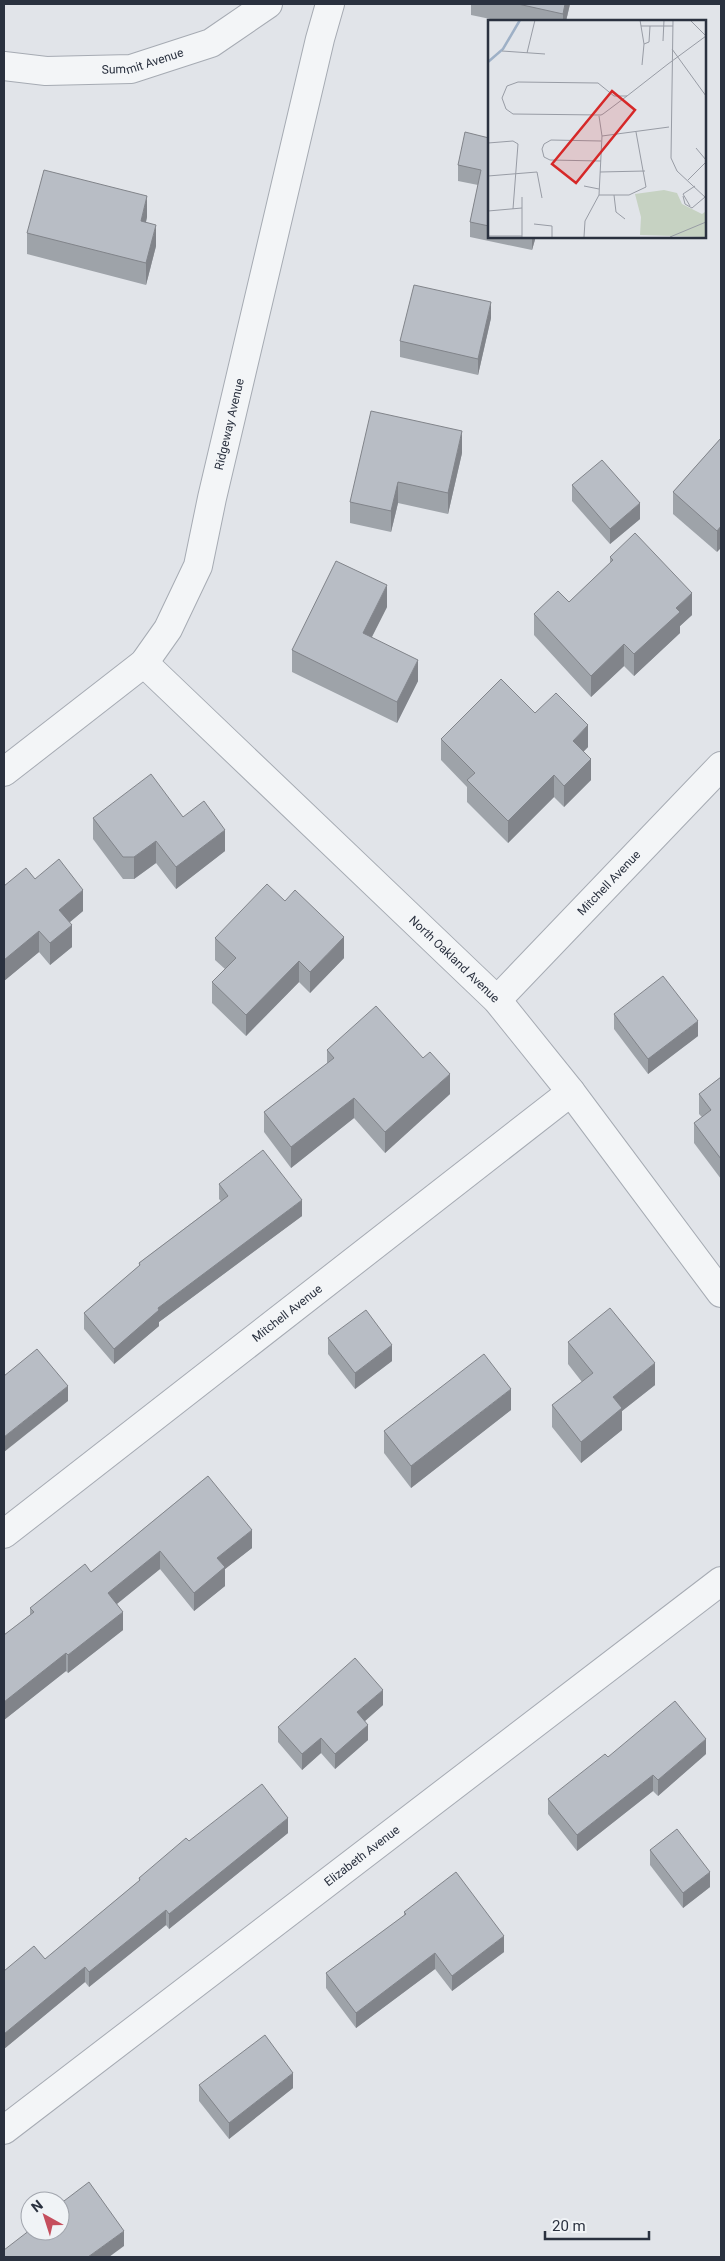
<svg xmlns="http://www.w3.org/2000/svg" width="725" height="2261" font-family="Roboto,sans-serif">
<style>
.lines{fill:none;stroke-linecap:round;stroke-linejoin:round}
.minor-casing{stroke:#a6abb3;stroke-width:30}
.minor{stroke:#f3f5f7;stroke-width:28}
.wall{fill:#9ea3a9}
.shaded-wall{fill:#81848a}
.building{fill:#b8bdc5;stroke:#81848a}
.labels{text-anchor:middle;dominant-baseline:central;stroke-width:4;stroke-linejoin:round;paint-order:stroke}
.street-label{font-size:12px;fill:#2a313f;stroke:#f0f3f6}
.inset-river{fill:none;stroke:#9eb0c6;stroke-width:2.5}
.inset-road{fill:none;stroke:#989ca5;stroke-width:1}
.view{fill:#d62828;fill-opacity:0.15;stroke:#d62828;stroke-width:2.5}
.inset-edge{fill:none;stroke:#2a313f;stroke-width:2.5}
</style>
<rect width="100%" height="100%" fill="#e1e4e9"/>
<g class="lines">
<defs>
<g id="minor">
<path id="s1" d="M4,66L46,71L131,69L211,43L268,4"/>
<path id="s2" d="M144,663L497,1000L571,1092L721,1293"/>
<path id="s3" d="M4,772L144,663L168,629L198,566L212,498L320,39L330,4"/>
<path id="s4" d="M497,1000L721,766"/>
<path id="s5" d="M4,1534L571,1092"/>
<path id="s6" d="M4,2130L721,1581"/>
</g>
</defs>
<use href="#minor" class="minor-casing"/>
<use href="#minor" class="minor"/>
</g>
<g class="wall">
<path d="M471,4H570L566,21H500L471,15Z"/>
<path d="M489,138V236H536L532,250L470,237V222L478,185L458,181V165Z"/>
<path d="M147,217L146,222L156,246L146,285L27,254V233Z"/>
<path d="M491,318L478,375L400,357V341Z"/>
<path d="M721,438L717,552L673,514V492Z"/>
<path d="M462,453L448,514L398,503L391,532L350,523V502Z"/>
<path d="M572,485L640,519L610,544L572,501Z"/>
<path d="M610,557L692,615L680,626V633L634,676L624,666L591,697L534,635V614L569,602L610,563Z"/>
<path d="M387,607L372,637L418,681L397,723L292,672V650Z"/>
<path d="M535,713L588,747L583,752L591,780L564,807L554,797L508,843L467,802V787L441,760V739Z"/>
<path d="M183,817L225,851L176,889L156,863L134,879H123L93,839V818Z"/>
<path d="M35,879L83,911L69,923L72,947L50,965L39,952L4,981V886Z"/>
<path d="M215,938L344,958L310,993L299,982L246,1036L212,1003V982L225,969L215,960Z"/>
<path d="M614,1014L698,1036L648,1074L614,1029Z"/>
<path d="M327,1050L450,1094L385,1153L354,1118L291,1168L264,1132V1112L327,1064Z"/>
<path d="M721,1077V1179L694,1143V1123L702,1117L699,1114V1094Z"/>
<path d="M219,1184L302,1216L159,1322V1326L114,1364L84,1329V1313L139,1266V1263L221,1201L219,1199Z"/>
<path d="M328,1338L392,1361L355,1389L328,1354Z"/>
<path d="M568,1342L655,1385L622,1411V1430L581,1463L552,1427V1405L582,1382L568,1364Z"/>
<path d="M511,1410L411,1488L384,1453V1431Z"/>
<path d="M208,1476L252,1548L225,1569V1586L194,1611L160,1569L117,1604L123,1630L68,1673L66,1671L4,1720V1635L30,1615V1608L91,1572Z"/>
<path d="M383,1705L365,1721L368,1740L335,1769L321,1753L302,1770L278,1742V1727Z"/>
<path d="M706,1754L658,1796L653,1791L577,1851L548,1814V1799Z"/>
<path d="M288,1833L169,1929L166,1925L89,1987L85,1982L4,2049V1971L45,1959L139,1881V1878L189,1841Z"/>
<path d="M650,1850L710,1887L683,1908L650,1865Z"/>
<path d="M404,1912L504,1952L452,1991L435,1969L356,2028L326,1988V1973L404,1916Z"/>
<path d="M199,2085L293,2088L229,2139L199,2101Z"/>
</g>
<g class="shaded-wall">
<path d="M565,4H570L566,21H563V14Z"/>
<path d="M147,196V217L141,242V221Z"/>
<path d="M156,225V246L146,285V263Z"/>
<path d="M532,236H536L532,250Z"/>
<path d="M491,302V318L478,375V359Z"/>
<path d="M462,431V453L448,514V493Z"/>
<path d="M398,482V503L391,532V511Z"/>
<path d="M640,503V519L610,544V529Z"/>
<path d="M721,526V548L717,552V531Z"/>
<path d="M387,585V607L363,654V633Z"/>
<path d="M692,593V615L680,626V633L634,676V654L676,608Z"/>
<path d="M624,644V666L591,697V676Z"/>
<path d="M418,660V681L397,723V702Z"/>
<path d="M588,725V747L573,762V741Z"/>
<path d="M591,759V780L564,807V786Z"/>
<path d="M554,775V797L508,843V821Z"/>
<path d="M225,830V851L176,889V867Z"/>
<path d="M156,841V863L134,879V857Z"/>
<path d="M83,890V911L59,931V910Z"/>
<path d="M72,925V947L50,965V943Z"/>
<path d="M39,931V952L4,981V960Z"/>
<path d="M344,937V958L310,993V972Z"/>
<path d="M299,961V982L246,1036V1015Z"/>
<path d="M698,1021V1036L648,1074V1059Z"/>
<path d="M450,1074V1094L385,1153V1132Z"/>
<path d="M354,1098V1118L291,1168V1147Z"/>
<path d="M302,1200V1216L159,1322V1326L114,1364V1349L158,1308Z"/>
<path d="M392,1345V1361L355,1389V1373Z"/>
<path d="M655,1363V1385L622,1411V1430L581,1463V1442L613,1397Z"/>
<path d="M68,1386V1401L4,1452V1437Z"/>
<path d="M511,1389V1410L411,1488V1466Z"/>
<path d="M252,1530V1548L225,1569V1586L194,1611V1593L217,1558Z"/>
<path d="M160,1551V1569L108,1611V1593Z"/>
<path d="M123,1612V1630L68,1673V1655Z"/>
<path d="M66,1653V1671L4,1720V1702Z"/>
<path d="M383,1690V1705L357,1728V1712Z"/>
<path d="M368,1725V1740L335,1769V1754Z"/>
<path d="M321,1738V1753L302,1770V1754Z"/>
<path d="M706,1739V1754L658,1796V1780Z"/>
<path d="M653,1775V1791L577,1851V1835Z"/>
<path d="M288,1818V1833L169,1929V1914Z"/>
<path d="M710,1872V1887L683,1908V1893Z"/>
<path d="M166,1910V1925L89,1987V1972Z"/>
<path d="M504,1936V1952L452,1991V1976Z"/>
<path d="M435,1953V1969L356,2028V2013Z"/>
<path d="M85,1967V1982L4,2049V2034Z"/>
<path d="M293,2073V2088L229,2139V2123Z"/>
<path d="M124,2231V2246L109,2257H88Z"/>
</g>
<g class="building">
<path d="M518,4H565L563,14Z"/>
<path d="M465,132L489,138V226L470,222L481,170L458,165Z"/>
<path d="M44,170L147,196L141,221L156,225L146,263L27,233Z"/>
<path d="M414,285L491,302L478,359L400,341Z"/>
<path d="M371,411L462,431L448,493L398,482L391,511L350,502Z"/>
<path d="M721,438V526L717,531L673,492Z"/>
<path d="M602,460L640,503L610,529L572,485Z"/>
<path d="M635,533L692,593L676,608L680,612L634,654L624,644L591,676L534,614L558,591L569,602L613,560L610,557Z"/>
<path d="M336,561L387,585L363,633L418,660L397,702L292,650Z"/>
<path d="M501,679L535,713L556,693L588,725L573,741L591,759L564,786L554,775L508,821L467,780L475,773L441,739Z"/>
<path d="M151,774L183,817L204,801L225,830L176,867L156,841L134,857H123L93,818Z"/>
<path d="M59,859L83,890L59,910L72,925L50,943L39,931L4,960V886L26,868L35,879Z"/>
<path d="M267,884L285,901L295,890L344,937L310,972L299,961L246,1015L212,982L236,958L215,938Z"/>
<path d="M663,976L698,1021L648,1059L614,1014Z"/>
<path d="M376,1006L423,1058L430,1052L450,1074L385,1132L354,1098L291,1147L264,1112L334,1058L327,1050Z"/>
<path d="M721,1077V1159L694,1123L711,1110L699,1094Z"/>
<path d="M263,1150L302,1200L158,1308L159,1310L114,1349L84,1313L140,1265L139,1263L228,1196L219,1184Z"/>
<path d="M610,1308L655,1363L613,1397L622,1408L581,1442L552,1405L593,1373L568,1342Z"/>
<path d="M366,1310L392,1345L355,1373L328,1338Z"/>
<path d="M37,1349L68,1386L4,1437V1376Z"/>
<path d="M484,1354L511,1389L411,1466L384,1431Z"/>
<path d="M208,1476L252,1530L217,1558L225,1567L194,1593L160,1551L108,1593L123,1612L68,1655L66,1653L4,1702V1635L34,1612L30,1608L85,1564L91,1572Z"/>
<path d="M355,1658L383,1690L357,1712L368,1725L335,1754L321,1738L302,1754L278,1727Z"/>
<path d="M675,1701L706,1739L658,1780L653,1775L577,1835L548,1799L605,1754L608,1757Z"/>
<path d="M262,1784L288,1818L169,1914L166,1910L89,1972L85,1967L4,2034V1971L34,1946L45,1959L140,1880L139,1878L186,1838L189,1841Z"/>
<path d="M677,1829L710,1872L683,1893L650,1850Z"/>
<path d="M456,1872L504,1936L452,1976L435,1953L356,2013L326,1973L406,1914L404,1912Z"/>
<path d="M265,2035L293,2073L229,2123L199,2085Z"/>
<path d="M89,2182L124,2231L88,2257H4V2250L30,2230V2231H60V2204Z"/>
</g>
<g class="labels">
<g class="street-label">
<text stroke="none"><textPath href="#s1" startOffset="140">Summit Avenue</textPath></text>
<text stroke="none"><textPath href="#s3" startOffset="434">Ridgeway Avenue</textPath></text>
<text stroke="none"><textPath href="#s4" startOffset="162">Mitchell Avenue</textPath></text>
<text stroke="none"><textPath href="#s2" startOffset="429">North Oakland Avenue</textPath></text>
<text stroke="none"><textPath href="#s5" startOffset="359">Mitchell Avenue</textPath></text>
<text stroke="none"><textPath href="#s6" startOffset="451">Elizabeth Avenue</textPath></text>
</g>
</g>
<g transform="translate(488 20)">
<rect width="218" height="218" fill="#e1e4e9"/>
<path d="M176,170L189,173L194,184L214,194L217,192V217L152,215L153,197L147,174Z" fill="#c6d2c2"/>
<path class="inset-river" d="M0,42L15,29L32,0"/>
<path class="inset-road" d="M152,0L156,24L161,22L162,6M185,0L183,138L189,151L218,178M202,0L218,16M153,6H185M175,21L176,0M184,29L218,76M14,31L57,34M39,33L47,0M154,45L156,24M139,76H126L110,63L30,62L19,66L14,78L18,89L25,94L113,95L115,94L139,76L180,44L218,16M114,116L181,107M0,123L25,121L30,124L25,189M208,128L218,140M113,141L62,140L56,137L54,129L56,124L63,120L113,121M112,152L157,151M0,156L49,152L54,178M200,160L218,142M96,166L111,169M111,175H141L158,167L148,112M126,175L128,192L137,199M195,176L197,184L204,188L217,177M202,186L195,174L207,166M0,191L34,188M46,204L64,206V217M0,216H34M34,217V177M96,217L97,201L111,175L114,116L111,96M182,217L218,202"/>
<path class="view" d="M124,71L147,90L88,163L64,144Z"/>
<rect width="218" height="218" class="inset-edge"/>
</g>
<rect width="725" height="2261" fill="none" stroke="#2a313f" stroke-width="10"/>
<g transform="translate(45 2216) rotate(321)"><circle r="24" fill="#f0f3f6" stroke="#a1a5ad"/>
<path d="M0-4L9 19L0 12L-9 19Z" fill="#c54e5d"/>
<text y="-8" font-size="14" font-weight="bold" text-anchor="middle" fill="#2a313f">N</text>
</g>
<path d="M545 2231v8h104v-8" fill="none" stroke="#2a313f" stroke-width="2.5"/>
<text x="552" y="2231" font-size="15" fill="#2a313f" stroke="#f0f3f6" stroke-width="4" paint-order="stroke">20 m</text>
</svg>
